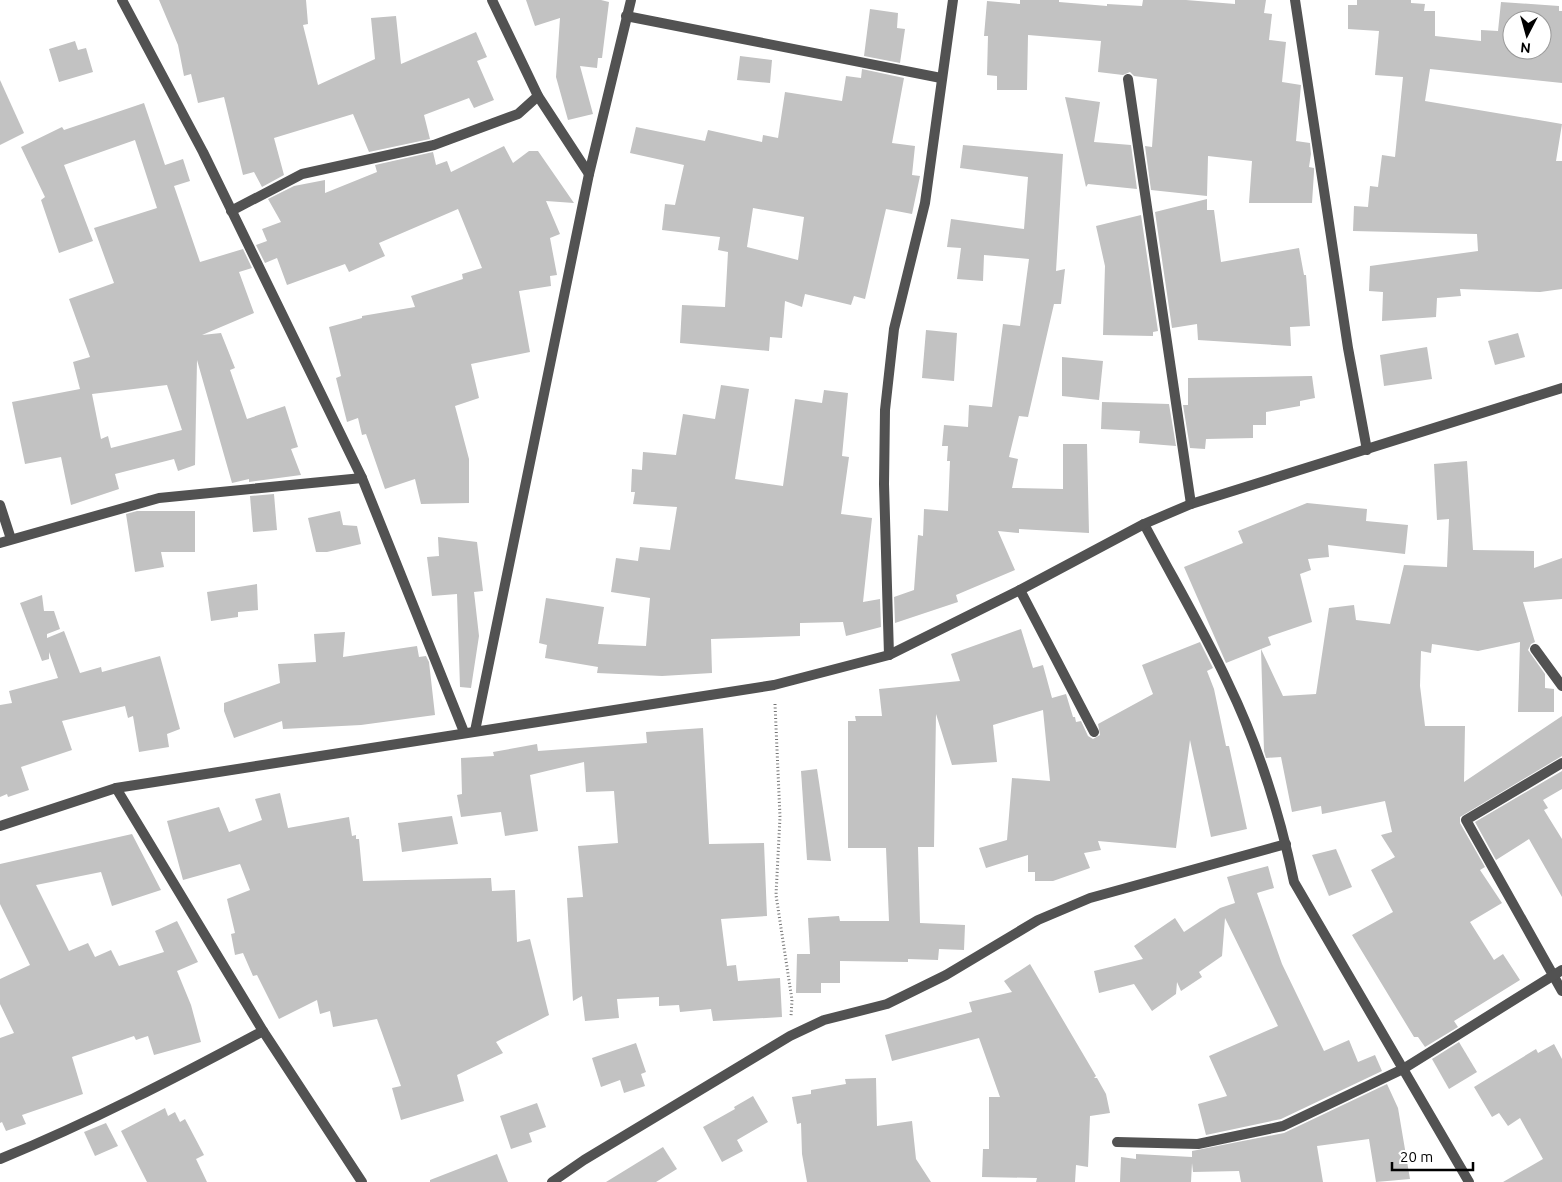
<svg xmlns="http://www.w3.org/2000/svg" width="1562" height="1182" font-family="Ubuntu,sans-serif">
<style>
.building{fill:#c2c2c2;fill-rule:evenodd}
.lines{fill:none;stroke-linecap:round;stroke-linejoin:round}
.path{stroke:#747474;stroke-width:3;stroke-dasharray:1 2.5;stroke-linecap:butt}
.lane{stroke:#525252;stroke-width:10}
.street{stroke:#525252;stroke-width:10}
</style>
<rect width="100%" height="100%" fill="#fff"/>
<g class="building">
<path d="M159,0H306L308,24L303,25L318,85L375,59L371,18L396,16L401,64L476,32L487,57L477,61L494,100L474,108L469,98L424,115L430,139L369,152L353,114L274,138L284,175L262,187L254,172L243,175L224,97L198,103L191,74L184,76L178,45Z"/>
<path d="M526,0H601L609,2L602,58H598L597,68L580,66L593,114L568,120L556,77L560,18L535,26Z"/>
<path d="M1020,0H1059V2L1107,6V4L1142,6L1143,0H1186L1235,4V0H1266L1264,13L1272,14L1269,40L1286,42L1282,82L1301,85L1296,141L1310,143L1311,154L1309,167L1314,168V172L1312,203H1249L1252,161L1208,156L1207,196L1151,190L1145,146L1152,147L1157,79L1134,76L1130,72L1123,75L1098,72L1101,41L1028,35L1027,90H997V76L987,75L988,36H984L987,1L1020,4Z"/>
<path d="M1357,0H1411V3L1425,4L1424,11H1435V36L1481,41V30L1498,31L1501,2L1559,6V11H1562V83L1430,69L1425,101L1562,124L1556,161H1562V289L1540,292L1460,289L1461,296L1437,298L1436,317L1382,321L1383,292L1369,291L1370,266L1478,251L1477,234L1353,231L1354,206L1368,207L1370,186L1378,187L1382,155L1395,157L1403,77L1375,75L1379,31L1348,29V5H1357ZM1512,20H1542V50H1512Z"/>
<path d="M870,9L898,13L897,28L905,29L900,63L864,56Z"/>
<path d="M75,41L78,50L86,48L93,72L59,82L49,49Z"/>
<path d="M740,56L772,60L770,83L737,80Z"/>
<path d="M862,69L904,78L892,143L915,146L912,175L920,176L912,214L886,209L865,299L854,296L851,305L805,294L802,307L785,301L782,338L770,337L769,351L680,343L682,305L725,307L728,252L718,250L720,237L662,230L665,204L675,205L684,165L630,153L636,127L705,141L708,130L762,142L763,135L778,138L785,92L842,101L846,76L861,78ZM753,208L804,217L798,260L747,247Z"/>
<path d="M0,80L24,133L0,145Z"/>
<path d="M1065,97L1100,102L1094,142L1131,145L1137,189L1088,184L1086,187Z"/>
<path d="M144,103L165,165L183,159L190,181L174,186L200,262L243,249L252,268L239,272L254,313L202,335L221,333L235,368L230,370L247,419L285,406L298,447L291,449L301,475L249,482V479L232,483L197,360L195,465L178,471L174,459L115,474L119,489L71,505L61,457L25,464L12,402L80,389L73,362L90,357L69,299L114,283L94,228L157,208L135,140L64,165L93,241L59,253L41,200L45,197L21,147L62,127L64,130ZM167,385L182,430L111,448L108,436L101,439L92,394Z"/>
<path d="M963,145L1063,154L1056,271L1065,269L1061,304H1054L1028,417L1019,416L1009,457L1018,459L1012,488L1063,489V444H1087L1089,533L1019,529V533L998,531L1015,570L956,595L958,602L895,623L894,597L914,590L918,535L923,536L924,509L948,511L950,461H947L948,446H942L944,425L968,427L969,405L992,407L1003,324L1020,326L1029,259L984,255L983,281L957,279L961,248L947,247L951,219L1024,229L1028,177L960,168Z"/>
<path d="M504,146L513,163L529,151H538L574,203L546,201L560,234L550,238L557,275L550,276L551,286L519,291L530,352L471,364L479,398L455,406L469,459V503L421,504L415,479L385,489L366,434L362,435L358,418L347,422L336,378L341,376L329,327L362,318V316L415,307L411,296L463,279L462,274L482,268L458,209L379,243L385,256L349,272L345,264L287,285L277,258L265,263L256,245L267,241L262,229L281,222L268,199L294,186L325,180V193L377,172L375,165L433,152L436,165L447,161L451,172Z"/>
<path d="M1207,199V210H1214L1221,262L1299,248L1304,275H1306L1310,326L1290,327L1291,346L1198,340L1197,324L1172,328L1155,212Z"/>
<path d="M1141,215L1158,331L1153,332V336L1103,335L1105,266L1096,226Z"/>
<path d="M926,330L957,333L954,381L922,378Z"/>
<path d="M1518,333L1525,357L1495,365L1488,341Z"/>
<path d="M1427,347L1432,379L1384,386L1380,355Z"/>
<path d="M1062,357L1103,361L1099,400L1062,396Z"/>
<path d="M1312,376L1315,398L1300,401V406L1266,412V425H1253V438L1206,439L1205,449L1190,448L1183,405H1188V378Z"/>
<path d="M721,385L749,389L735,479L783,486L795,399L822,403L824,390L848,393L842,456L849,457L841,514L872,518L863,602L880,599L881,627L846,636L843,622L800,623V636L711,639L712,673L662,676L597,673L598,667L545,658L547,645L539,643L546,598L604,607L598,644L646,646L650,598L611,592L616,558L638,561L640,547L670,550L677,507L633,504L635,492H631L632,469L642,470L643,452L676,455L683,414L715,419Z"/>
<path d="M1102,402L1169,404L1176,446L1139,443L1140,431L1101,429Z"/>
<path d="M1467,461L1473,550L1534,551V568L1562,558V599L1523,602L1535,642L1531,644L1528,650L1545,674V688L1554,689V712H1518L1520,642L1478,651L1432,644L1431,653L1421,651L1420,686L1425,726H1465L1464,782L1562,716V756L1460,817V823L1485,867L1480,870L1502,903L1470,922L1494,960L1503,954L1520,980L1454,1021L1458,1027L1425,1047L1418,1037H1414L1352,935L1393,912L1371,870L1395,857L1381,835L1392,832L1385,801L1322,814L1321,806L1292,812L1281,757L1266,758L1264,751L1261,649L1283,696L1316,694L1329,608L1354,605L1356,620L1390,624L1404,565L1447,567L1449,519L1437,520L1434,464Z"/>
<path d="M274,494L277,530L253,532L250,496Z"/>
<path d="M1307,503L1367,509L1366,521L1408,525L1405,554L1328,545L1329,557L1308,559L1311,570L1300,574L1312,622L1268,637L1271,645L1226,663L1184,567L1243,543L1238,531Z"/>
<path d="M137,511H195V552H161L164,567L135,572L126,514Z"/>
<path d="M340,511L343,525L357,526L361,544L327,552H316L308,518Z"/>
<path d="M438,537L477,542L483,591L474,592L479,636L471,688L460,687L457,594L432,596L427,557L439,556Z"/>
<path d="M257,584L258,610L238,612V617L211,621L207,592Z"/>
<path d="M42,595L44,611H54L60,629L47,634V638L64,631L80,673L101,667L102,672L160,656L180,729L167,734L169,747L139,752L133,716L128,718L125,706L62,721L72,750L21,767L29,790L8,797L7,794L0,797V705L12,703L9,691L58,678L49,652V659L42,661L20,603Z"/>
<path d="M1021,629L1033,668L1043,665L1052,698L1066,694L1073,717H1075L1076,722L1081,721L1088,736L1093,739L1100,735L1098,724L1153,694L1142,665L1200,642L1213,668L1207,671L1214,689L1226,746H1229L1247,829L1211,837L1190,740L1176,848L1098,841L1101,850L1084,853L1090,868L1053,881H1035V872H1028V855L986,868L979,848L1007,840L1012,778L1050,781L1043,710L993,725L997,762L952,765L936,714L934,847H918L920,923L965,925L964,950L939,949L938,960L908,959V962L840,961V983H821V993H796L797,954H810L808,918L839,916L840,921H889L886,848H848V721H856L855,716H882L879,689L960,681L951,654Z"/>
<path d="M345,632L343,657L417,646L419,657L426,656L429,662L435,715L361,725L283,729L282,721L234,738L224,711V703L280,683L278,664L316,662L314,634Z"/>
<path d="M703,728L709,844L764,843L767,916L721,919L727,966L736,965L738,981L780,978L782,1017L713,1021L711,1009L680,1012L679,1005L659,1006V997L617,999L619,1018L585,1021L582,996L573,1001L567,898L583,897L578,846L618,843L614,791L586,792L584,762L530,775L538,831L505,836L501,812L461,817L457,795L462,794L461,758L494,756L493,752L537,744L538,751L647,743L646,732Z"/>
<path d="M817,769L831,861L807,860L801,771Z"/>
<path d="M1562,771V789L1543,800L1548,808L1544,810L1562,839V897L1529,839L1496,860L1475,822Z"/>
<path d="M280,793L288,828L349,817L352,836L356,835V839H359L363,881L491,878L492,891L515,890L517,942L530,939L549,1015L496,1042L503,1053L457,1075L464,1101L401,1120L392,1088L401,1086L377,1019L333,1027L330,1011L320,1014L317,1000L279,1019L257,975L253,976L243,953L235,955L231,934L235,933L227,899L250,890L240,864L183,880L167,821L219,807L229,832L262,820L255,799Z"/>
<path d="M452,816L458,844L402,852L398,823Z"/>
<path d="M132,834L161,890L112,906L101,872L36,885L69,951L88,943L95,957L111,950L119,966L164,952L155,931L177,921L198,962L177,971L191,1005L201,1042L154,1055L148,1036L136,1040L134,1036L72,1057L83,1094L22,1115L26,1124L6,1131L2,1122L0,1123V1038L14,1033L0,1004V979L30,965L0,904V864Z"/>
<path d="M1336,849L1352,887L1329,896L1312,855Z"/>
<path d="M1268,866L1274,888L1257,893L1282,964L1324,1051L1349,1040L1358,1062L1375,1055L1382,1071L1281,1119L1206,1135L1198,1104L1227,1096L1209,1056L1278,1026L1225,918L1222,956L1199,972L1202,977L1181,991L1177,982L1176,994L1152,1011L1134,984L1099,993L1094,971L1143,959L1134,946L1175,918L1184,932L1220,908L1235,903L1227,877Z"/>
<path d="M1030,964L1096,1076L1094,1078H1097L1106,1094L1110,1113L1090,1116L1088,1167L1076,1165L1075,1182H1036L1037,1178L982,1177L983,1149H989V1097H1000L979,1038L892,1061L885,1035L972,1012L969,1002L1012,992L1004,981Z"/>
<path d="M1459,1042L1477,1072L1449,1089L1432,1059Z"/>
<path d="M636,1043L646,1072L641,1074L645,1086L624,1093L620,1080L601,1087L592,1058Z"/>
<path d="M1554,1044L1562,1059V1182H1503L1543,1159L1520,1118L1508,1126L1499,1113L1492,1117L1474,1087L1536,1049L1538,1053Z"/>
<path d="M876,1078L877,1126L912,1121L916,1159L931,1182H807L802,1154L801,1123L797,1124L792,1097L811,1094V1090L846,1084L845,1079Z"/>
<path d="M1387,1084L1398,1108L1410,1179L1376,1182L1369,1139L1317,1146L1323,1182H1241L1239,1171L1193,1172L1192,1163L1191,1182H1120L1121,1157L1136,1159V1154L1192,1157V1151L1284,1133Z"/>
<path d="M753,1096L768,1122L737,1140L743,1151L722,1162L703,1127L735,1109L734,1107Z"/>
<path d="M537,1103L546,1127L529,1133L532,1142L511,1149L500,1116Z"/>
<path d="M165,1108L168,1116L175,1112L180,1122L185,1119L204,1155L196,1159L207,1182H147L121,1131Z"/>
<path d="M106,1123L118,1146L95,1156L84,1132Z"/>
<path d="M663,1147L677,1169L656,1182H606Z"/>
<path d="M497,1154L508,1182H430V1180Z"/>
</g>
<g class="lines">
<path class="path" d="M775,704L780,817L776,895L792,1000L791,1016"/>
<g class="lane">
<path d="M1128,79L1191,504"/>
<path d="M1020,590L1094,732"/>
<path d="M1535,649L1562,686"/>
<path d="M1562,763L1466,820L1562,991"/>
<path d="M1117,1142L1198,1144L1283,1126L1403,1069"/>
</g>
<g class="street">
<path d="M122,0L203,152L362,478L464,732"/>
<path d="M492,0L538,96L589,174"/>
<path d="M1295,0L1348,348L1367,450"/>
<path d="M626,16L941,78"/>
<path d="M231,211L302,174L434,145L518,114L538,96"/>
<path d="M0,505L11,539"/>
<path d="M1144,524C1172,577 1203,629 1228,683C1258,745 1280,815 1294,882L1469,1182"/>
<path d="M0,543L159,498L362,478"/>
<path d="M889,655L884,484L885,410L894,329L925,203L953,0"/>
<path d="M475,731L589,174L631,0"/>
<path d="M116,788L263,1031L362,1182"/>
<path d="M0,826L116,788L774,685L889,655L1020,590L1144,524L1191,504L1562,388"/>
<path d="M1403,1069L1562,970"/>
<path d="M0,1159C91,1122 177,1077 263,1031"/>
<path d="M552,1182L584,1160L790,1036L824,1020L887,1004L946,975L1038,920L1090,898L1286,844"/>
</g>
</g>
<g transform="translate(1527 35) rotate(186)"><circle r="24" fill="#ffffff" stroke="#999999"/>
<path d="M0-4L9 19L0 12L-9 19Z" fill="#000000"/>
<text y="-8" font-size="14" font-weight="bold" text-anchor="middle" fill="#000000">N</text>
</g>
<path d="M1392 1162v8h81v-8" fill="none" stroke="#000000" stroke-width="2.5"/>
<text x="1400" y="1162" font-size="15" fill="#000000" stroke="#ffffff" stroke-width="4" paint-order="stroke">20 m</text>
</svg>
